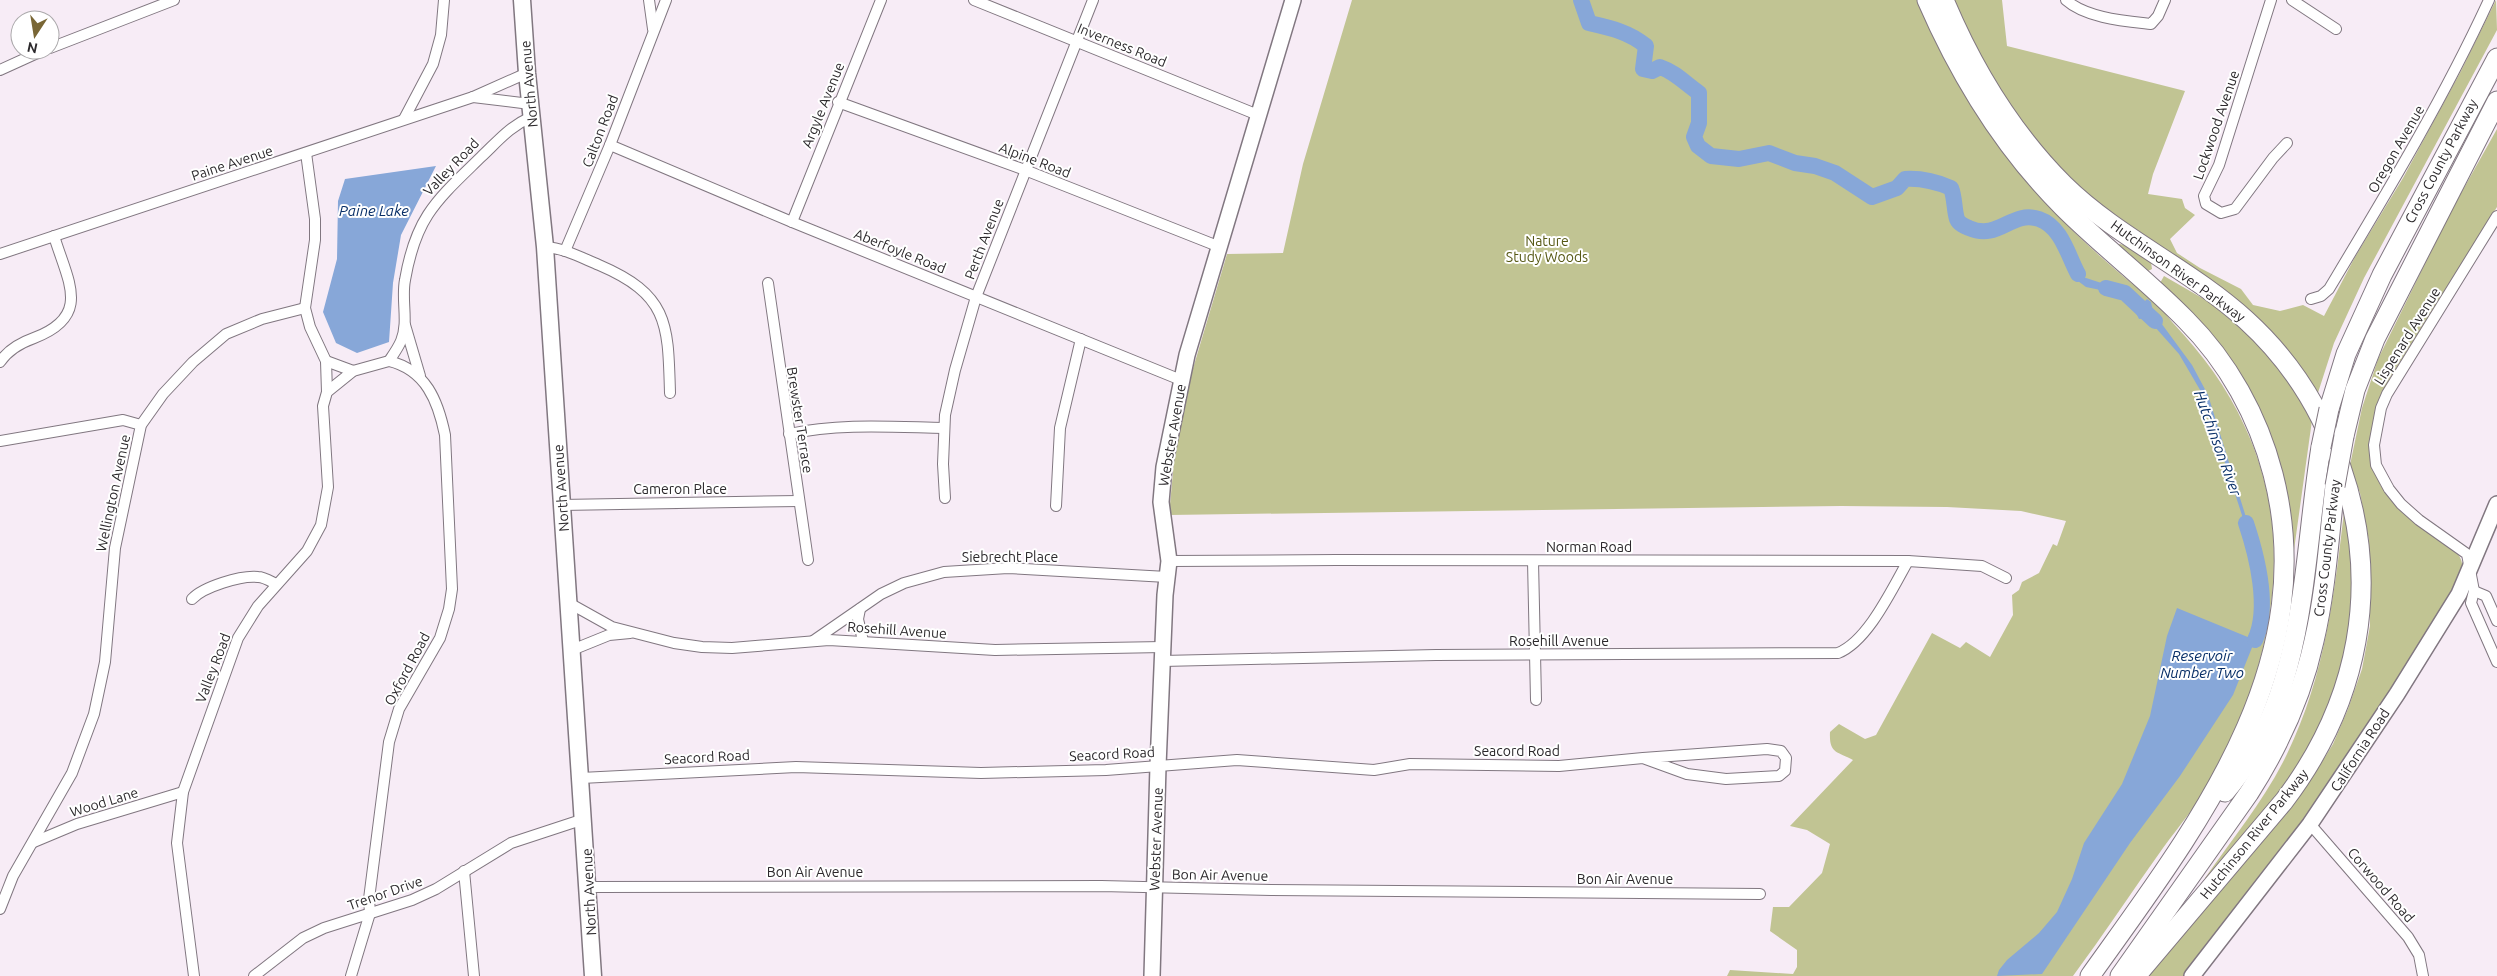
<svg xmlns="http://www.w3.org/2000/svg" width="2497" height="976" font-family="Ubuntu,sans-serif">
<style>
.green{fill:#c1c493}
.water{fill:#87a7d8}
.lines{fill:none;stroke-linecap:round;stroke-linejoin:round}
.river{stroke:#87a7d8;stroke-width:16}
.street-casing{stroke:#817780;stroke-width:12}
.secondary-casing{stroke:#817780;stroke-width:18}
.primary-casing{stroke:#817780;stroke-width:19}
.highway-casing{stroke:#817780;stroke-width:21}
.street{stroke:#fff;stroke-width:10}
.secondary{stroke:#fff;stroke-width:15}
.primary{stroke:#fff;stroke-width:16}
.highway{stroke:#fff;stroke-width:19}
.highway-bridge-casing{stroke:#817780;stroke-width:21;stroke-linecap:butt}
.highway-bridge{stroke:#fff;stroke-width:19}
.labels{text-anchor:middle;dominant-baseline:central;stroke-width:4;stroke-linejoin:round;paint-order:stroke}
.street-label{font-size:14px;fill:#2c292c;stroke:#fff}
.park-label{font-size:14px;fill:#575915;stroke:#fff}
.water-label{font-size:15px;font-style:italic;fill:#072e67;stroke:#fff}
</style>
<rect width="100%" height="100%" fill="#f7ecf6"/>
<g class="green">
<path d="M1352,0H1917C1944,58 1973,114 2013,165C2050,213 2106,264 2154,301C2161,307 2167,316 2173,323C2203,355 2227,387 2245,427C2300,545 2270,672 2210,782C2197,805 2179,826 2163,848C2133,890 2104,934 2073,976H1727L1730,970L1793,974L1797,967V950L1770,931L1773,907H1789L1822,873L1830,844L1807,830L1790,826L1853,760C1837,751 1829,754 1830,732L1839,724L1865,739L1876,735L1932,633L1960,648L1966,642L1990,657L2013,615L2012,595L2019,590L2022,582L2039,573L2053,544L2057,546L2066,521L2021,511L1947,507L1841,506L1169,515L1178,419L1227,254L1283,253L1303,164Z"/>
<path d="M1952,0H2002L2007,46L2185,91L2153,174L2148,194L2182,199L2185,208L2195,215L2170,239L2177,253L2200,268L2241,289L2253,305L2280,311L2303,305L2324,316L2355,257L2403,178L2461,71L2496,0L2497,30L2364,278L2334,343L2316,399L2175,257L2079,189L2043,150L1999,89L1973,44Z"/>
<path d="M2497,129V207L2390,378L2375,411L2370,446V461L2381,486L2402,512L2458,554C2469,570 2457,584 2450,600L2333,783L2187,976H2148L2273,829L2312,778L2333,744L2348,709L2362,669L2370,626L2369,541L2360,493L2350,465L2362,408L2378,359L2451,211Z"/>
<path d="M2120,244L2127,246L2151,262L2152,269L2146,272L2116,245Z"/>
<path d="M2164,276L2216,306L2266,349L2313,413L2294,550L2290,549L2277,456L2160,283Z"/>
<path d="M2345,503L2350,524L2353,614L2333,698L2297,771L2208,880L2205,878C2233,838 2266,798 2287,754C2326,674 2335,589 2345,503Z"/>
</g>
<g class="water">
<path d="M436,166L401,235L393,283L389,342L357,353L336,343L323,312L337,259L338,201L345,179Z"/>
<path d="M2070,251L2077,269L2083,277L2129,292L2122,300L2110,292L2086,287L2078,281L2071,269Z"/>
<path d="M2147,299L2151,302L2153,312L2192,365L2208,395L2254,543H2251L2203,395L2179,354L2147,318L2139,319L2135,311Z"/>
<path d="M2177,608L2255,640L2233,695L2180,776L2130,843L2042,974L1997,976L1999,970L2007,960L2039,933L2057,912L2072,879L2084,843L2122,784L2150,716L2167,636Z"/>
</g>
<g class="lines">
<g class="river">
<path d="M1581,0L1589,23C1611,28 1629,32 1646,46L1643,69L1652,71L1660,67C1675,72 1686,84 1699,93V123L1694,137L1698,146L1711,156L1739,159L1769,153L1795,163L1815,166L1835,173L1872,197L1897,188L1905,179C1921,178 1937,182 1951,188C1955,198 1954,210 1957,219C1959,224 1964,226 1969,228C1999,241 2011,210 2039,219C2062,227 2068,256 2078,274"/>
<path d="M2106,288L2125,293L2155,321"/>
<path d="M2246,523C2257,556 2270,608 2255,640"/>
</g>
<defs>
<g id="street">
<path d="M649,0L653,29"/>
<path d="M974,0L1258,115"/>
<path d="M2066,0C2086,18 2125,21 2151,24L2158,16L2165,0"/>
<path d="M2271,0L2219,165L2204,196L2206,204L2221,213L2235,209L2273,158L2287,143"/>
<path d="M2292,0L2336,29"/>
<path d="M50,48L174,0"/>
<path d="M0,70L44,50"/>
<path d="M473,97L530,104"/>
<path d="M838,102L1025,170L1220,247"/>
<path d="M404,119L433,64L441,35L444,0"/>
<path d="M610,145L792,222L1181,380"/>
<path d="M306,153L315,219V240L305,308L310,327L326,361L327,392"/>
<path d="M2497,216L2387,394L2381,408L2374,445L2376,465L2389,489L2401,504L2419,520L2467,554L2474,591L2471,603L2497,662"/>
<path d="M792,222L881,0"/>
<path d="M545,247C564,248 582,258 599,265C669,295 668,324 670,393"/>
<path d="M565,251L610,145L666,0"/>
<path d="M0,254L473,97L527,73"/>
<path d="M768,283L808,560"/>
<path d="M2311,299L2321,296L2329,289C2386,194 2443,100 2489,0"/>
<path d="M405,325L420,376"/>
<path d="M326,361L353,371"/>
<path d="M0,362C8,350 20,343 34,338C92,316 68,282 54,236"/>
<path d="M789,434C840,423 892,427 944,428"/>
<path d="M0,441L123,420L141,425"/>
<path d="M945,498L943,464L945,415L955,370L976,297L1093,0"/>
<path d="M561,505L799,501"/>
<path d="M1056,506L1060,428L1081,339"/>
<path d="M1169,561L1337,560L1908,561L1982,566L2006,578"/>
<path d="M1533,561L1536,700"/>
<path d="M2474,591L2486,596L2497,621"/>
<path d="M192,599C203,587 241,575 258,577C264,577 270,581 276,584"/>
<path d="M569,603L612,627L674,643L702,647L732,648L829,640L995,650L1163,647"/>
<path d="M860,609L858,619L863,641"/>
<path d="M813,641L881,594L904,583L944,572L1008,568L1167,577"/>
<path d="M572,650L609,635L630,633"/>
<path d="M1162,661L1436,655L1838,653C1868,641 1892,589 1908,561"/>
<path d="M581,778L796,767L981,773L1106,770L1237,760L1374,770L1410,764L1559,766L1643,758L1687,774L1726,779L1779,776L1785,771L1786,758L1781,751L1767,749L1643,758"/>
<path d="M2310,824L2408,937L2419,955L2423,976"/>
<path d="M34,842L77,824L183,792"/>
<path d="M464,871L474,976"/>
<path d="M589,887L1101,886L1271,890L1760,894"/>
<path d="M0,909L13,876L72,773L94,714L105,662L115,548L141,425L163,394L193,362L226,334L262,319L305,308"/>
<path d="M194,976L177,843L183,792L238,638L258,606L307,551L321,525L328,487L323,406L327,392L353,371L389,361C393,355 398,348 401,341C409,322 401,300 405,280C416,216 437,200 481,157C499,140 509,127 531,117"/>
<path d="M254,976L303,938L324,928L412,900L436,889L511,843L584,819"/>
<path d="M351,976L370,913L369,899L389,742L399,709L440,638L449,609L452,589L445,435C438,401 426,370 389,361"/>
</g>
<g id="secondary">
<path d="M1152,976L1158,766L1165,595L1169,561L1161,502L1164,467L1187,355L1293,0"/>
<path d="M2192,976L2310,824L2397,694L2459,594L2497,504"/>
</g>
<path id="primary" d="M522,0L527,73L545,247L593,976"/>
<g id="highway">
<path d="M1927,0C1960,76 2004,148 2063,207C2102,246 2147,280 2186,320C2228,362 2258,416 2273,474C2323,667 2195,829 2090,976"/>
<path d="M1944,0C1972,67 2012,133 2064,185C2118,238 2190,269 2246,320C2290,360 2322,410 2341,467C2382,585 2359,702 2284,801L2136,976"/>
<path d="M2329,409L2346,354L2382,275L2497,58"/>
<path d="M2344,436L2355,390L2375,339L2497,101"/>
<path d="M2225,792C2307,696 2302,565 2321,447"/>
<path d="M2120,976L2249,793C2279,746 2302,696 2314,641C2326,590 2329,537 2335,486"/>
</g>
</defs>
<use href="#street" class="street-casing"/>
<use href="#secondary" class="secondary-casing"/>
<use href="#primary" class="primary-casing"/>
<use href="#highway" class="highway-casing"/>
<use href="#street" class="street"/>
<use href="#secondary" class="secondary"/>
<use href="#primary" class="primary"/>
<use href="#highway" class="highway"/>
<defs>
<g id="highway-bridge">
<path d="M2321,447L2329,409"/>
<path d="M2335,486L2344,436"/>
</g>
</defs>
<use href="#highway-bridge" class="highway-bridge-casing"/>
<use href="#highway-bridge" class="highway-bridge"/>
</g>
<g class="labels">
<g class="street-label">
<text transform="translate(1122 45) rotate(22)">Inverness Road</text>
<text transform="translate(529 84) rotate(-95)">North Avenue</text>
<text transform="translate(823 105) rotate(-68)">Argyle Avenue</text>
<text transform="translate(2216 125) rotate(-71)">Lockwood Avenue</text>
<text transform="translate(600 131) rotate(-69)">Calton Road</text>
<text transform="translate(2396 149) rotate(-60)">Oregon Avenue</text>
<text transform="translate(1035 160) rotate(21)">Alpine Road</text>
<text transform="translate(2441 161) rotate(-62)">Cross County Parkway</text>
<text transform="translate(232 163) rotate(-18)">Paine Avenue</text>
<text transform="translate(451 167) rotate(-46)">Valley Road</text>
<text transform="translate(984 239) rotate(-69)">Perth Avenue</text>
<text transform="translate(900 251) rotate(22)">Aberfoyle Road</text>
<text transform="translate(2178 271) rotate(36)">Hutchinson River Parkway</text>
<text transform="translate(2407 336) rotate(-58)">Lispenard Avenue</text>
<text transform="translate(800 420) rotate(81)">Brewster Terrace</text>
<text transform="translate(1172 435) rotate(-80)">Webster Avenue</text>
<text transform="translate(561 488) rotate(-94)">North Avenue</text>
<text x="680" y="489">Cameron Place</text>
<text transform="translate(113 493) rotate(-78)">Wellington Avenue</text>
<text x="1589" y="547">Norman Road</text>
<text transform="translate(2327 548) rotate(-83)">Cross County Parkway</text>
<text x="1010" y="557">Siebrecht Place</text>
<text transform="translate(897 630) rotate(4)">Rosehill Avenue</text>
<text x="1559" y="641">Rosehill Avenue</text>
<text transform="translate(213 668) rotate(-69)">Valley Road</text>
<text transform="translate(407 669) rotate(-62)">Oxford Road</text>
<text transform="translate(2360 750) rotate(-57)">California Road</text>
<text x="1517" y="751">Seacord Road</text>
<text transform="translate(1112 754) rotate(-3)">Seacord Road</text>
<text transform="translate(707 757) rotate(-3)">Seacord Road</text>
<text transform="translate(104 802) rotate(-17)">Wood Lane</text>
<text transform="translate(2254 834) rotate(-51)">Hutchinson River Parkway</text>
<text transform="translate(1156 839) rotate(-88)">Webster Avenue</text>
<text x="815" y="872">Bon Air Avenue</text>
<text transform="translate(1220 875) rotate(1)">Bon Air Avenue</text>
<text x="1625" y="879">Bon Air Avenue</text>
<text transform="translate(2381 885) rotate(49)">Corwood Road</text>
<text transform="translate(589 892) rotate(-93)">North Avenue</text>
<text transform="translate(385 893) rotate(-19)">Trenor Drive</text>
</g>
<g class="park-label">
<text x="1547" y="241">Nature<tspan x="1547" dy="16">Study Woods</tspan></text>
</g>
<g class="water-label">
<text x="374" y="210">Paine Lake</text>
<text transform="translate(2218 443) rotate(70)">Hutchinson River</text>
<text x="2202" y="655">Reservoir<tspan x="2202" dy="17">Number Two</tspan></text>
</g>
</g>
<g transform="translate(35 35) rotate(192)"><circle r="24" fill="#ffffff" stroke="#aba9ab"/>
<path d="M0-4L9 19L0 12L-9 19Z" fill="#796635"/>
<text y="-8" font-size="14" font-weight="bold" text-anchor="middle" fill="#2c292c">N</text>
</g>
</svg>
